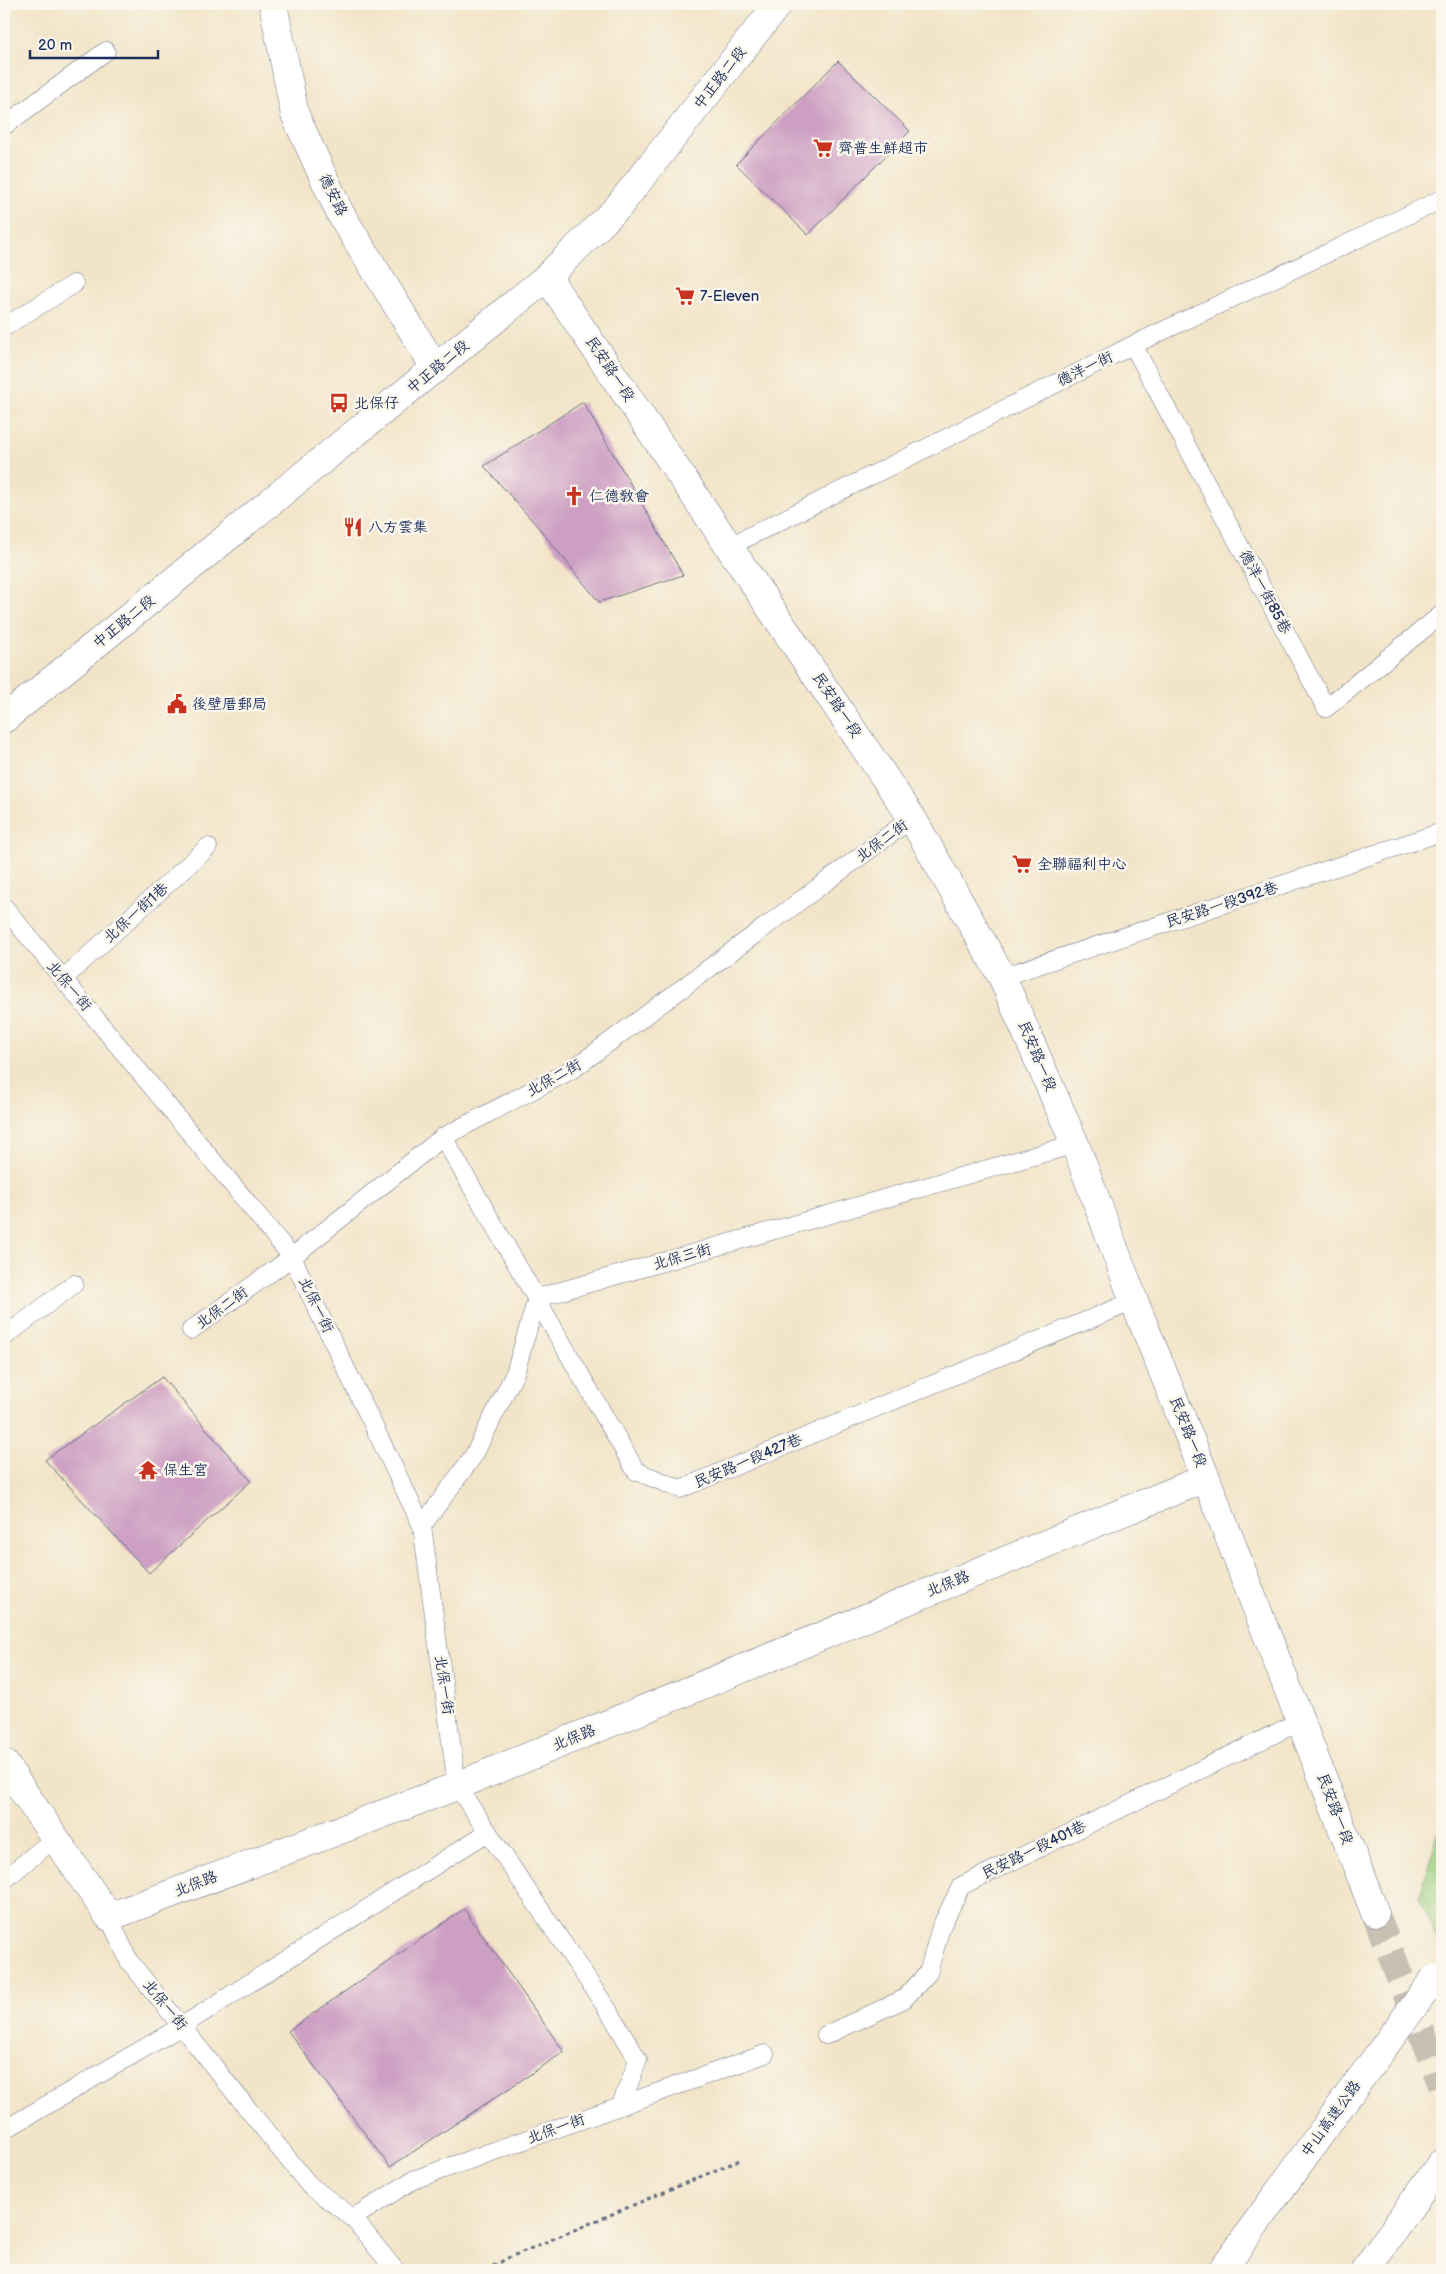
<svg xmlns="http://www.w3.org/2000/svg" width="1446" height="2274" font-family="'Balsamiq Sans','LXGW WenKai TC',sans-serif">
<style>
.green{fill:#96ca7a;stroke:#587c6c}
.building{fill:#cd9fc3}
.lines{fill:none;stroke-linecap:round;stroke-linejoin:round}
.tertiary-tunnel{stroke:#c7c0b3;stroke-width:28;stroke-dasharray:28 14;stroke-linecap:butt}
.service-casing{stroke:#666e83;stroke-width:19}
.minor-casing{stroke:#666e83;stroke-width:29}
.tertiary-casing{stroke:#666e83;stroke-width:29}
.secondary-casing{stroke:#666e83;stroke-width:29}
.motorway-casing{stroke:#666e83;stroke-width:29}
.path{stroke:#666e83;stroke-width:3;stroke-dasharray:4 4;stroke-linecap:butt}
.service{stroke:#fff;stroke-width:18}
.minor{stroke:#fff;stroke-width:28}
.tertiary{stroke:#fff;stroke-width:28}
.secondary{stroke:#fff;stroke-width:28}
.motorway{stroke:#fff;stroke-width:28}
.motorway-bridge-casing{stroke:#666e83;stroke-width:29;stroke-linecap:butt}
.motorway-bridge{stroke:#fff;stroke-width:28}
.labels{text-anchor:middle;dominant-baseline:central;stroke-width:5;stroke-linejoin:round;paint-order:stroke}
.street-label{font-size:15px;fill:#1b2f5e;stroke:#fbf7ec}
.poi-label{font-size:15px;fill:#1b2f5e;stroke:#fbf7ec;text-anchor:start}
</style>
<rect width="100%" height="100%" fill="#fbf7ec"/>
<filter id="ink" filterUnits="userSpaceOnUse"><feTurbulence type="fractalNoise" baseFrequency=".02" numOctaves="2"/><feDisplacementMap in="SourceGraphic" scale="10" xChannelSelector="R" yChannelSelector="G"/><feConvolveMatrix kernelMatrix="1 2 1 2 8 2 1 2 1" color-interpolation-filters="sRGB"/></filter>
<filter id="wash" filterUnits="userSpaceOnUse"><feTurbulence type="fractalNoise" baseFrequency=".0096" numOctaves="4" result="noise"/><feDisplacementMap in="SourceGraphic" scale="20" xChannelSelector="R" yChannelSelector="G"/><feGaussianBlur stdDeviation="1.12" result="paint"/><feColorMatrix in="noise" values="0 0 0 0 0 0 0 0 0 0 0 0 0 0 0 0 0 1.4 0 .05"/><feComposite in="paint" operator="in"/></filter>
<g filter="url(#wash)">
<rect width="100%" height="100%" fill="#f2e4c8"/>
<path class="green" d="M1442,1821V1953L1419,1897Z"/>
<g id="blocks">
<g class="building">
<path d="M838,61L910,131L808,235L736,164Z"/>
<path d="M583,402L683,575L599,602L538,527L484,466Z"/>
<path d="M162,1377L251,1481L149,1573L45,1460Z"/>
<path d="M464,1909L564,2052L390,2167L288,2031Z"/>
</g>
</g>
</g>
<g filter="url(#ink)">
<use href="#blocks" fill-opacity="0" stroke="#666e83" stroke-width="1"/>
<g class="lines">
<path class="tertiary-tunnel" d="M1375,1913L1442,2085"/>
<defs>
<g id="service">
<path d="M4,126L106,51"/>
<path d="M4,327L74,284"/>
<path d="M1133,345L1326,708L1442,614"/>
<path d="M730,546L1133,345L1442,199"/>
<path d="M4,907L292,1257L422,1526L457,1786L612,2016L638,2060L621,2105"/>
<path d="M1002,977L1442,832"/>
<path d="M63,979L208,847"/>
<path d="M443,1137L636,1471L680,1489L1134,1301"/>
<path d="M191,1330L292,1257L443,1137L573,1069L912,818"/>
<path d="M4,1337L74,1284"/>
<path d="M422,1526L474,1455L515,1373L537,1298L1075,1144"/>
<path d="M4,1880L55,1838"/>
<path d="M109,1917L129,1961L309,2185L353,2218L395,2270"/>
<path d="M826,2035L904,1999L928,1973L941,1927L961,1886L1301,1721"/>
<path d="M4,2130L182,2026L488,1832"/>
<path d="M353,2218L413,2180L765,2054"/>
</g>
<g id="minor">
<path d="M273,4L295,115L340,213L436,369"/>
<path d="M4,1763L109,1917L457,1786L1206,1478"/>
</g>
<path id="tertiary" d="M547,277L912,818L1002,977L1075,1144L1134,1301L1206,1478L1375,1913"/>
<path id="secondary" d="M4,719L547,277L618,207L778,4"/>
<g id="motorway">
<path d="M1222,2270L1358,2082"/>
<path d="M1365,2270L1442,2162"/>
</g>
</defs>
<use href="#service" class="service-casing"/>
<use href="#minor" class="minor-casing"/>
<use href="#tertiary" class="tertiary-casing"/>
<use href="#secondary" class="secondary-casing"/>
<use href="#motorway" class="motorway-casing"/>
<path class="path" d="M486,2270L508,2258L740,2160"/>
<use href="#service" class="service"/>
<use href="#minor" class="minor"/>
<use href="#tertiary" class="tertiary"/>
<use href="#secondary" class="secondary"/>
<use href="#motorway" class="motorway"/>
<defs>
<path id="motorway-bridge" d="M1358,2082L1434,1979"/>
</defs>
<use href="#motorway-bridge" class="motorway-bridge-casing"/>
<use href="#motorway-bridge" class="motorway-bridge"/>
</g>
</g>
<defs>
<symbol id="supermarket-bare" viewBox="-9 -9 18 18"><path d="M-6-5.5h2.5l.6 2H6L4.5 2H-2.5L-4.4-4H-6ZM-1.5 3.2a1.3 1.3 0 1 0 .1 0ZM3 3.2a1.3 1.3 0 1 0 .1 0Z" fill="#c8321e" stroke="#fbf7ec" stroke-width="2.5" paint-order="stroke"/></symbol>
<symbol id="bus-bare" viewBox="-9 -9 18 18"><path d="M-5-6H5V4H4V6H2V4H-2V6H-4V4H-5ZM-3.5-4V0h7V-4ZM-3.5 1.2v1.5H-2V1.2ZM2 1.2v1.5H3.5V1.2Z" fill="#c8321e" stroke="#fbf7ec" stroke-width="2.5" paint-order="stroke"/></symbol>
<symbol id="church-bare" viewBox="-9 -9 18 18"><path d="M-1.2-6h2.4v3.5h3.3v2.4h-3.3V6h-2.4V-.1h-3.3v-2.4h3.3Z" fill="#c8321e" stroke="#fbf7ec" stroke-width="2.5" paint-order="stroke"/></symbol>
<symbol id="restaurant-bare" viewBox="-9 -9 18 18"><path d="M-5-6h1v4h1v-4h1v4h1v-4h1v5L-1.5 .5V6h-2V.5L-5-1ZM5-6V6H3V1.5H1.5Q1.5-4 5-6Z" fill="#c8321e" stroke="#fbf7ec" stroke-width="2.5" paint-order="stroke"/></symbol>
<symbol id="civic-bare" viewBox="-9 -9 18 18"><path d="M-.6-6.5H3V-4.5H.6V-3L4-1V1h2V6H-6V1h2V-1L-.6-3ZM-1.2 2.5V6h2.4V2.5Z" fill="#c8321e" stroke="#fbf7ec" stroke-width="2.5" paint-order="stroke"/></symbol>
<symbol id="temple-bare" viewBox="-9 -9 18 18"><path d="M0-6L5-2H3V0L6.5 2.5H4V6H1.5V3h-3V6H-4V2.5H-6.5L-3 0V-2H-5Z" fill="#c8321e" stroke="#fbf7ec" stroke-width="2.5" paint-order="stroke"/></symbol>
</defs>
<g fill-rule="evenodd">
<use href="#supermarket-bare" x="809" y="134" width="28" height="28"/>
<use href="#supermarket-bare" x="671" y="282" width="28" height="28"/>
<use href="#bus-bare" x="325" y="389" width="28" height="28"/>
<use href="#church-bare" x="560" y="482" width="28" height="28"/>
<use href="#restaurant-bare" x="339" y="513" width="28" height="28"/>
<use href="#civic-bare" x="163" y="690" width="28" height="28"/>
<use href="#supermarket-bare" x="1008" y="850" width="28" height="28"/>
<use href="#temple-bare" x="134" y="1456" width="28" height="28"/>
</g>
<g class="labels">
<g class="street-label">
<text transform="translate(720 78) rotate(-52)">中正路二段</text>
<text transform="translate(333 195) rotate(64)">德安路</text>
<text transform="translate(438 367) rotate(-39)">中正路二段</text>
<text transform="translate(610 369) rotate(56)">民安路一段</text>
<text transform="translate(1085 369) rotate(-26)">德洋一街</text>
<text transform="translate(1265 592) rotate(62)">德洋一街85巷</text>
<text transform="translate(124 622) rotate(-39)">中正路二段</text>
<text transform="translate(837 705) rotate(56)">民安路一段</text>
<text transform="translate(882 841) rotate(-36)">北保二街</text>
<text transform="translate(1222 905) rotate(-18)">民安路一段392巷</text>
<text transform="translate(136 913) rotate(-42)">北保一街1巷</text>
<text transform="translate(69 986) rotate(50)">北保一街</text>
<text transform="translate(1037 1056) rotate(67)">民安路一段</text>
<text transform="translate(554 1078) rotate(-29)">北保二街</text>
<text transform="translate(682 1257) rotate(-16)">北保三街</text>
<text transform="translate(316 1305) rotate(64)">北保一街</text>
<text transform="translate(222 1308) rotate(-36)">北保二街</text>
<text transform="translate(1188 1432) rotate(68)">民安路一段</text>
<text transform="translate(748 1461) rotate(-23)">民安路一段427巷</text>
<text transform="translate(948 1584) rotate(-22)">北保路</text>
<text transform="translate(444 1685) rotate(82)">北保一街</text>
<text transform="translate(574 1738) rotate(-22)">北保路</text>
<text transform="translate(1335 1809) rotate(69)">民安路一段</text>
<text transform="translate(1034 1850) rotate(-26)">民安路一段401巷</text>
<text transform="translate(196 1884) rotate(-21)">北保路</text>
<text transform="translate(165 2005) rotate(51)">北保一街</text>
<text transform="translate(1331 2119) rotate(-54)">中山高速公路</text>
<text transform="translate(556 2129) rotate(-20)">北保一街</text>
</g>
<g class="poi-label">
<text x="838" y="148">齊普生鮮超市</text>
<text x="700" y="296">7-Eleven</text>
<text x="354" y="403">北保仔</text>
<text x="589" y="496">仁德教會</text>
<text x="368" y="527">八方雲集</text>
<text x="192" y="704">後壁厝郵局</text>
<text x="1037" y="864">全聯福利中心</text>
<text x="163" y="1470">保生宮</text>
</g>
</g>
<rect width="1446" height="2274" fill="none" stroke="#fbf7ec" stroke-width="20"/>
<path d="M30 50v8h128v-8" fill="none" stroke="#1b2f5e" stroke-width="2.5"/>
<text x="38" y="50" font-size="15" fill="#1b2f5e" stroke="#fbf7ec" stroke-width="4" paint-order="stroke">20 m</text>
</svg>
